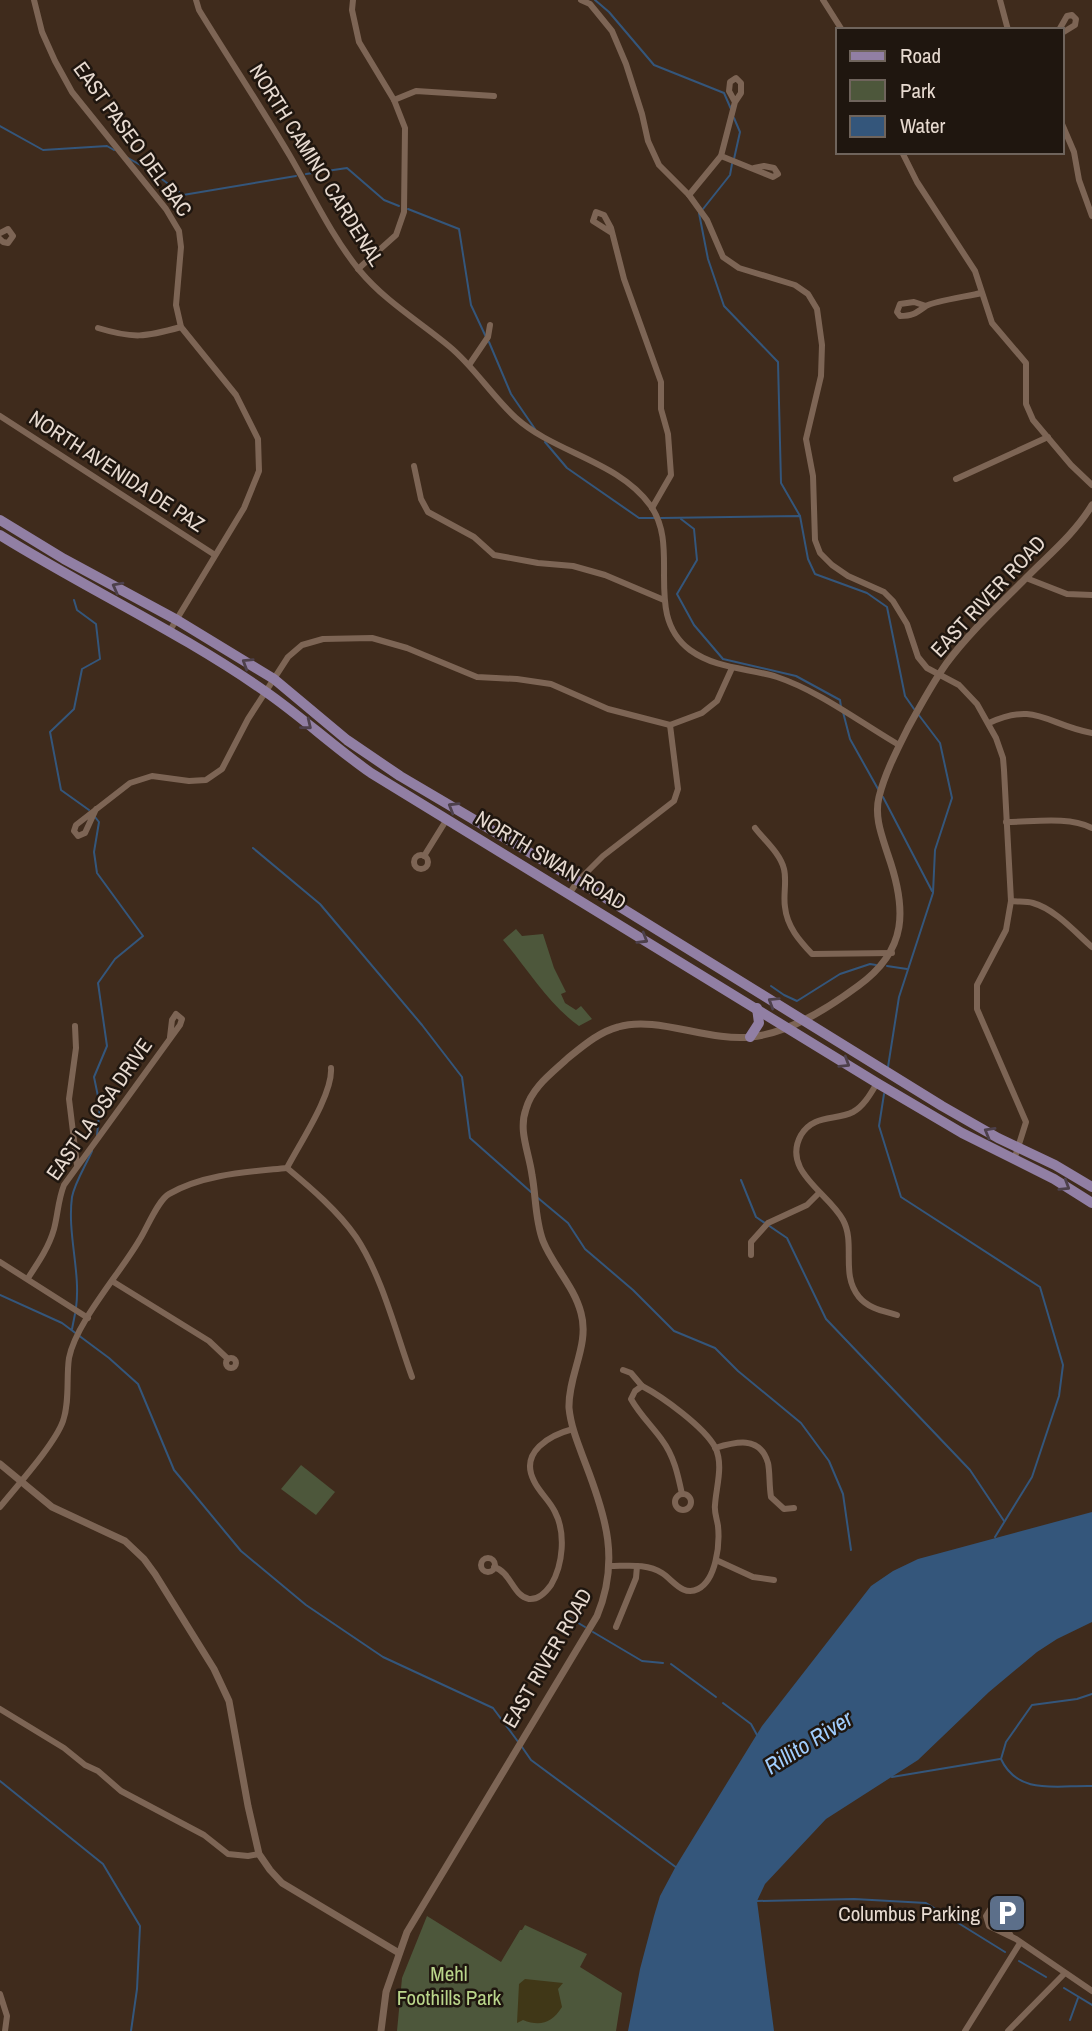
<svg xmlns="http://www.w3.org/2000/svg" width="1092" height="2031" font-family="'Archivo Narrow',sans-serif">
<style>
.green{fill:#4d573b}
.sand{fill:#403717}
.water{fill:#34567b}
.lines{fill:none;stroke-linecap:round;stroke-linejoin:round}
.stream{stroke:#34567b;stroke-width:2}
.minor{stroke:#7d6555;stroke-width:6}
.tertiary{stroke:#7d6555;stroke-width:7}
.primary{stroke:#917fa4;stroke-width:10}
.oneway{stroke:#4d404b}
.labels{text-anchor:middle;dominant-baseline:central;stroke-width:5;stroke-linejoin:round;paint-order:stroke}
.street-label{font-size:21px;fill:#e7dad0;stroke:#1f160f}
.poi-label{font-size:21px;fill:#e7dad0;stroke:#1f160f;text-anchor:end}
.park-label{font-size:21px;fill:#bad68b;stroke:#1f160f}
.water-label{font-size:23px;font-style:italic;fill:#a1cdfd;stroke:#1f160f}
</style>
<rect width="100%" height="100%" fill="#3f2b1c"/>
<g class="green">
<path d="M516,929L522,936L543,934L554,968L566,992L561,994L565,1003L576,1010L581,1006L592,1019L579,1026C548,1004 527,968 503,940Z"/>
<path d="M301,1465L335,1492L316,1515L281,1489Z"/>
<path d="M427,1916L501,1962L520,1930H522L525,1925L587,1954L580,1967L622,1993L616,2031H397L402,1978Z"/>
</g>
<path class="sand" d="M525,1979L563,1983L558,1989L562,2007C552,2023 540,2027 523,2020L517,2023L519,1984Z"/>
<path class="water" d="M1092,1512V1622L1057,1639L1037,1652L989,1692L918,1760L826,1819L765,1884L757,1901L774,2031H628L640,1969L654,1916L660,1896L676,1866L762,1726L871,1586L893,1571L918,1559Z"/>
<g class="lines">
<g class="stream">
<path d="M595,0L609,12L654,65L724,93L731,109"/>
<path d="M0,126L43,150L107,146L114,150"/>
<path d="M128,158L151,171L183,195L296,176"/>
<path d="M734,159L740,132L734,118"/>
<path d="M306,174L347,168L384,200L399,206"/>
<path d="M408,209L459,229L471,305L486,337"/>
<path d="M703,209L730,175L732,164"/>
<path d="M699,213L708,259L724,306L778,362L781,483L800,516"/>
<path d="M489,342L511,394L535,429"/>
<path d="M545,442L567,468L639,518H655"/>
<path d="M661,518L800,516L808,559L815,574L867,593L887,607L905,696L914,709"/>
<path d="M681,519L694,529L697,560L677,594L694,625L723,659L796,676L840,700L841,707"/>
<path d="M74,600L77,610L96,624L100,659L82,669L74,709L50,732L61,790L89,810"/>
<path d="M843,712L850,739L878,789"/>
<path d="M883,797L932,891"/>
<path d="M95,817L99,822L94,852L97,873L143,936L115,959L98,983L107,1046L94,1077L100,1106L97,1135"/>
<path d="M253,848L320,904L422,1025L462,1077L470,1138L531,1192"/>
<path d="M887,966L907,969"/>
<path d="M771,986L784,995L797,1001L840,974L870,964L876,965"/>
<path d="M888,1067L899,997L933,893L935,850L952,798L940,743L918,714"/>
<path d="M884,1094L879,1126L901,1197L1040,1287L1063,1365L1059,1396L1032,1477L995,1537"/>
<path d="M741,1180L756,1217L787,1238L826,1319L970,1470L1004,1521"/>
<path d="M538,1198L568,1223L585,1249L633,1290L674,1331L715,1348L738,1371L801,1423L829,1461L843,1494L851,1550"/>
<path d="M0,1295L62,1323L109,1358L138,1384L174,1470L241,1551L306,1605L383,1657L493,1708L519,1743"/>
<path d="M76,1308C81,1272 67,1234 72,1197C75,1182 86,1165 92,1151"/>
<path d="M72,1329L75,1314"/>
<path d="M570,1618L585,1627"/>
<path d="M593,1632L642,1661L663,1663"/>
<path d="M671,1664L716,1697"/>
<path d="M1092,1694L1077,1699L1032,1705L1006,1742L1001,1759C1018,1796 1058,1785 1092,1786"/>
<path d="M723,1703L751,1724L757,1735"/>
<path d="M522,1747L531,1760L677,1868"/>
<path d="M892,1777L1000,1759"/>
<path d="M0,1781L103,1864L140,1926L137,1989L131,2031"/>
<path d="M757,1901L854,1899L926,1903L1005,1952"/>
<path d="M1019,1961L1046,1977"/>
<path d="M1064,1988L1092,2005"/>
<path d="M1070,2020L1078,1998"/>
</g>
<g class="minor">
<path d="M34,0L42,32L55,61L72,92L166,209L179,231L181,247L176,305L181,327L236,395L258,439L259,471L244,508L169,632"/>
<path d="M196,0L199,10C229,59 261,107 290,156C312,194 332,237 360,271C386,302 419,321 450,347C475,368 492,396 516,418C555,453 618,461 650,505C682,548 642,614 690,650C716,669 748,668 777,677C819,691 861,723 899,745"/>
<path d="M353,0L352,10L359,42L394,100L405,128L404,212L396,235L358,269"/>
<path d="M581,0L590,4L612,31L626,64L642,114L648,141L659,165L689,195L707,220L723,257L739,268L795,285L808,294L817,309L822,345L821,376L806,439L813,476L815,540L820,553L832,565L848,576L884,592L893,601L907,624L918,657L927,668L959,685L977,704L996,738L1003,758L1004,770L1011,901L1006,930L977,985V1009L1026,1122L1014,1160"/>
<path d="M823,0L842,30"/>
<path d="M1000,0L1008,30"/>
<path d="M1059,30L1067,16L1072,15L1076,19L1075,25L1062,33"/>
<path d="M394,100L416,91L494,96"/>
<path d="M1062,124L1074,152L1079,180L1092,216"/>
<path d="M902,152L917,182L975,271L992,323L1026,363V404L1033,420L1071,465L1092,485"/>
<path d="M721,156L773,177L778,174L774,168L764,166L754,168"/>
<path d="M689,195L721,156L735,102L741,93V83L736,78L730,82L729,91L735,102"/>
<path d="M0,233L8,229L13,236L8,243L3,242L0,239"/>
<path d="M612,233L593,221L596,212L604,215L611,228L624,279L661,382V409L668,434L671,475L652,508"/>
<path d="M926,306L914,302L900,304L897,312L900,316C913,316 916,313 926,306C934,301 970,296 981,293"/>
<path d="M98,328C134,339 145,337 181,327"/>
<path d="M469,365L488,337L490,325"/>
<path d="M0,416L215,555"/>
<path d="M414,466L421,499L428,512L474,537L494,555L538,563L573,566L605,575L664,600"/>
<path d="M956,479L1048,437"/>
<path d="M1026,578L1067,594L1092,595"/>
<path d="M989,723C1036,701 1047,725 1092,733"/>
<path d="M96,809L85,833L78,836L74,831L76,825L130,783L152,776L189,781L206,780L222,769L248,719L288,657L302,645L323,639L372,638L407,648L477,677L517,679L551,684L608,709L670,725L702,713L717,701L732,668"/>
<path d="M1006,822C1033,822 1068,816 1092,828"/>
<path d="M755,828C764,840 780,853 784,869C787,881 783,895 785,907C787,927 800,941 812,954L892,953"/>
<circle cx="421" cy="862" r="7"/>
<path d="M424,856L447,819"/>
<path d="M569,894L578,881L603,856L674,801L678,789L670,725"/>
<path d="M1011,901C1018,902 1026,901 1033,903C1055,909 1076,933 1092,947"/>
<path d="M75,1026L76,1048L69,1099L77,1165"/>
<path d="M877,1083C871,1093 864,1106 853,1112C835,1121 814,1114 801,1135C781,1171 829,1193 843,1220C856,1244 840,1274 859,1297C869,1309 884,1311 897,1315"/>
<path d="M287,1168C311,1188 338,1211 356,1237C382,1276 396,1333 412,1377"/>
<path d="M751,1255V1242L768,1223L807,1205L819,1193"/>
<path d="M0,1262L88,1318"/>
<path d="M28,1278C38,1263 49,1247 54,1229C58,1214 58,1200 64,1185L180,1025L182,1019L176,1014L172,1020L170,1037"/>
<path d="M112,1281L209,1341L228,1359"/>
<circle cx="231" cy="1363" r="5"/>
<path d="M623,1370L631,1373L642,1386"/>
<path d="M715,1448C735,1442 760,1435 768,1463C770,1472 769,1486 771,1497L784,1509L794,1508"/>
<circle cx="683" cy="1502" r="8"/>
<path d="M0,1507C16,1487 55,1444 63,1421C70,1401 66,1378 69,1358C76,1322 122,1271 140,1239C147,1228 158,1200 169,1194C204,1174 248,1172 287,1168C300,1143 333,1094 331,1068"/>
<circle cx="488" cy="1565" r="7"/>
<path d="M716,1560L753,1577L774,1580"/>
<path d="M610,1566C627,1566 647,1563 662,1573C673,1580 683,1597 698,1589C716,1580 720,1545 718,1526C717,1519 714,1512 715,1505C716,1487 724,1465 715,1447C704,1427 663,1397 642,1386L635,1391L631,1399C640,1415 652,1426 662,1440C674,1456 678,1475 682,1494"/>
<path d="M494,1567C511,1572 513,1596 529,1599C539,1600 546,1592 551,1585C563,1565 566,1533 555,1512C550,1501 539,1492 534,1481C519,1452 550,1435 573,1429"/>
<path d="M616,1627L636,1578L637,1566"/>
<path d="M0,1709L64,1748L85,1765L98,1771L121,1791L204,1835L228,1854L248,1856L259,1854"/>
<path d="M1011,1936L1007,1929L1005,1911L997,1907L991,1908L986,1916L989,1926L1016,1939L1092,1991"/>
<path d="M0,1994L7,2016L5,2031"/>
<path d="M965,2031L1020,1943"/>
<path d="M1008,2031L1064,1974"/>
</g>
<g class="tertiary">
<path d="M0,1464L52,1507L125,1541L144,1559L155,1574L214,1669L229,1701L248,1806L259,1854L270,1870L282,1883L399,1953"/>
<path d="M381,2031L386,1992L407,1932L597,1616C620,1561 606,1517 586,1465C579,1446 571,1428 569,1408C568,1375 590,1345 581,1313C574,1286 553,1266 543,1241C535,1220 536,1196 532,1175C529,1152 518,1131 526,1109C532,1087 552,1073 568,1058C583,1046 599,1032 618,1027C656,1015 709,1042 751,1037C789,1033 827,1009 858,986C908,950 907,909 888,855C882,836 874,817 879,797C885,773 897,750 908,728C920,706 932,684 946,664C968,634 996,608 1022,582C1046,557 1074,535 1092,505"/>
</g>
<g class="primary">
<path d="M0,520L64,559L177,620L274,679L347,740L400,776L578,881L942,1106L998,1138L1055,1165L1092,1187"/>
<path d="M0,535C87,589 182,633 266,692C302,717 335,748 371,773L877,1083L962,1133L1054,1179L1092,1203"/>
<path d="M750,1037L759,1023L757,1008"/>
</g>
</g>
<defs><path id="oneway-chevron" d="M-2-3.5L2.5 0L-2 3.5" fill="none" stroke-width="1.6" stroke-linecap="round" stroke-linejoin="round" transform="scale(1.75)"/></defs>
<g class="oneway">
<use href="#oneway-chevron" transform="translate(117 587) rotate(-152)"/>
<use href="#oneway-chevron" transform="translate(247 663) rotate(-148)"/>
<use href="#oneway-chevron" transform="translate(307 725) rotate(39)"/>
<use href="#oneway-chevron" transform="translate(453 807) rotate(-149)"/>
<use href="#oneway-chevron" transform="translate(643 939) rotate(31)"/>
<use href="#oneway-chevron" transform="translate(773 1002) rotate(-148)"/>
<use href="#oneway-chevron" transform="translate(845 1063) rotate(32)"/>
<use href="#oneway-chevron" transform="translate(989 1132) rotate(-150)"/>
<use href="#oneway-chevron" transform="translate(1065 1186) rotate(32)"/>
</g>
<defs>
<symbol id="parking-square" viewBox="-11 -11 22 22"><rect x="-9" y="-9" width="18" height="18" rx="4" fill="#5c6f8a" stroke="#1f160f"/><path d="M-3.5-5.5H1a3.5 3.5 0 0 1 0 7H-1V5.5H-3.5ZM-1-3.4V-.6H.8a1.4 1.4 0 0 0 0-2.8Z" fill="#fff"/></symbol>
</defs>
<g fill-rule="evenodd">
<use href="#parking-square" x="985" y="1891" width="44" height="44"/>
</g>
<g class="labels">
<g class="street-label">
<text transform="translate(133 139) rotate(54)">EAST PASEO DEL BAC</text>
<text transform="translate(317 165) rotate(58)">NORTH CAMINO CARDENAL</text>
<text transform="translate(117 471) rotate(33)">NORTH AVENIDA DE PAZ</text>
<text transform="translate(988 596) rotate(-47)">EAST RIVER ROAD</text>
<text transform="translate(551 860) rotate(31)">NORTH SWAN ROAD</text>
<text transform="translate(99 1109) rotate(-55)">EAST LA OSA DRIVE</text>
<text transform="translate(547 1658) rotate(-60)">EAST RIVER ROAD</text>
</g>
<g class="poi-label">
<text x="980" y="1913">Columbus Parking</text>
</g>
<g class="park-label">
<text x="449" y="1973">Mehl<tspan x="449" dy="24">Foothills Park</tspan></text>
</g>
<g class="water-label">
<text transform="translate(808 1742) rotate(-32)">Rillito River</text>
</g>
</g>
<rect x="836" y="28" width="228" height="126" fill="#1f160f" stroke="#6f645c" stroke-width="2"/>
<rect x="850" y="51" width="35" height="10" fill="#917fa4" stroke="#6f645c" stroke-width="2"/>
<text x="900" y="63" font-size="21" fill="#e7dad0">Road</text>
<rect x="850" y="80" width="35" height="21" fill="#4d573b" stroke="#6f645c" stroke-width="2"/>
<text x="900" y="98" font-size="21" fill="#e7dad0">Park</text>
<rect x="850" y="116" width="35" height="21" fill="#34567b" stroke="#6f645c" stroke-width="2"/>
<text x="900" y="133" font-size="21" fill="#e7dad0">Water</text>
</svg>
